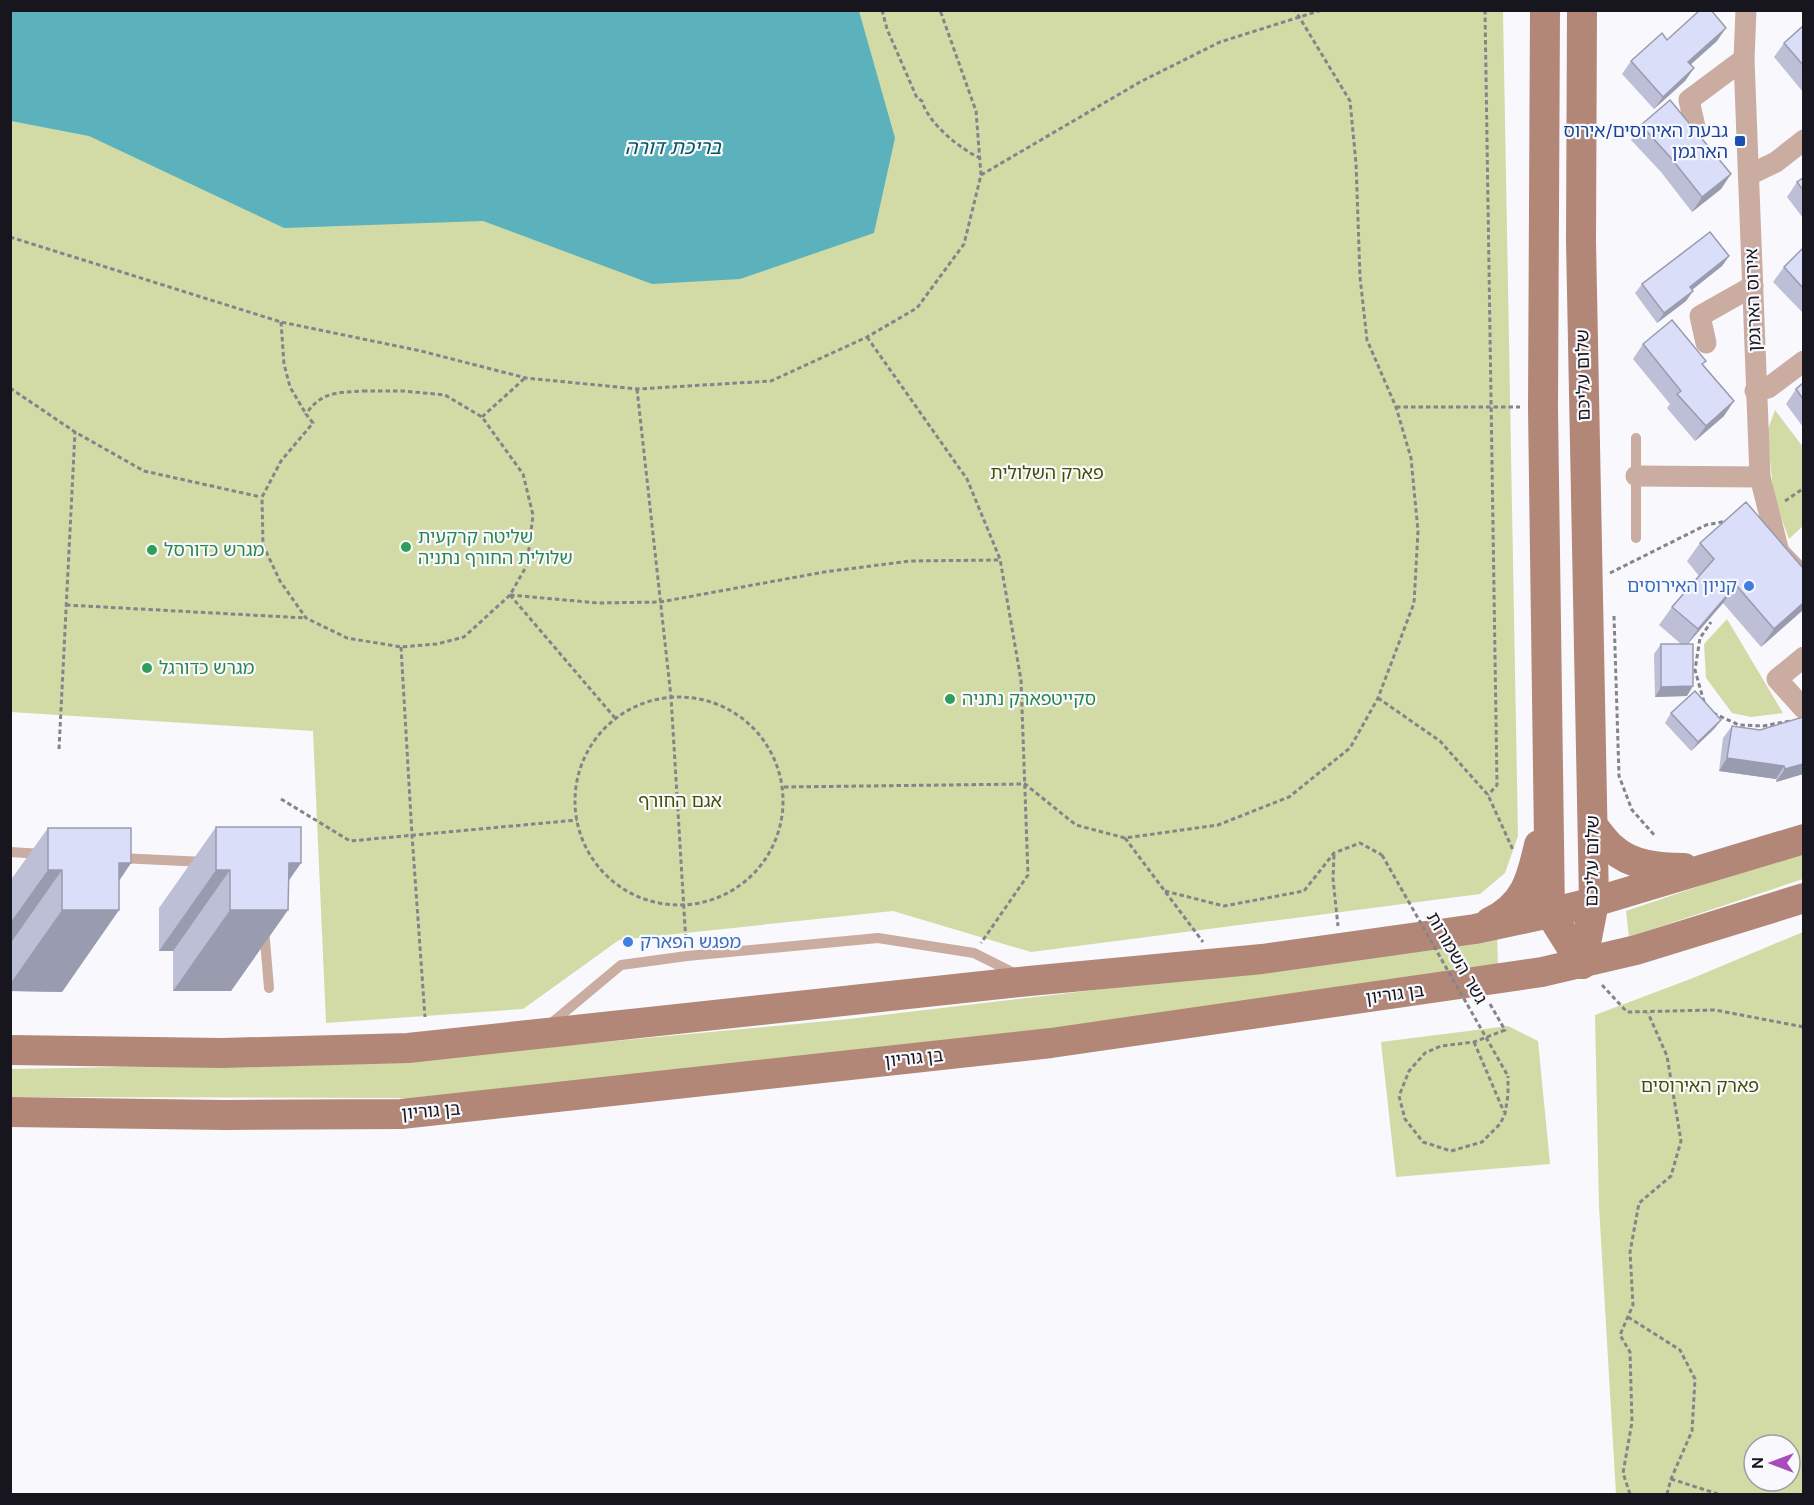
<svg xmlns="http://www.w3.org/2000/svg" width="1814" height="1505" font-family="'DM Sans','Noto Sans Hebrew',sans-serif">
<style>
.green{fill:#d2dba5;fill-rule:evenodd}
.water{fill:#5bb2bd}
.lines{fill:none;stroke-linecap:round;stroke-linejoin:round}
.path{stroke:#86848b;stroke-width:3;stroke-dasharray:4.5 3;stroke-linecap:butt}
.lane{stroke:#caaca1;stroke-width:10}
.street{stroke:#caaca1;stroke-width:21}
.secondary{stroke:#b28777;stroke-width:30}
.path-bridge{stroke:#86848b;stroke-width:3;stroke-dasharray:4.5 3;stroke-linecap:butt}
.wall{fill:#bcbfd6}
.shaded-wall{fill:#999bae}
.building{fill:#dbdef9;stroke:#999bae;stroke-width:1.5}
.transit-dot{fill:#1a4fb4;stroke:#f9f8fd;stroke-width:2}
.leisure-dot{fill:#2e9e5b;stroke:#f9f8fd;stroke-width:2}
.shop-dot{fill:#3f7fe0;stroke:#f9f8fd;stroke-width:2}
.labels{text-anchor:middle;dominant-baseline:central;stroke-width:4.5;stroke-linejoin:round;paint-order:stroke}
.transit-label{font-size:18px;fill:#164399;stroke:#f9f8fd;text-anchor:end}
.street-label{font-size:18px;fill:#17151e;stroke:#f9f8fd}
.park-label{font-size:18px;fill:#464d00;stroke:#f9f8fd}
.leisure-label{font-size:18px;fill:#27864d;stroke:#f9f8fd;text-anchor:start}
.shop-label{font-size:18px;fill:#366cbe;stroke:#f9f8fd;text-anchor:end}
.water-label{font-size:20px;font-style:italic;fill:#07575f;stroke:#f9f8fd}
</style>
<rect width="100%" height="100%" fill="#f9f8fd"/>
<g class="green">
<path d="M11,11H1503L1518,836L1505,873L1480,894L1031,952L893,911L619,940L523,1009L326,1023L313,731L11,712Z"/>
<path d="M1775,410L1803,447V526L1789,539L1774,498L1767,432Z"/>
<path d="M1727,619L1783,713L1751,717L1732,713L1706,678L1704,644Z"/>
<path d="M1803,851V879L1629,937L1626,911Z"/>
<path d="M1803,932V1494H1616L1599,1206L1595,1015L1693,978ZM1754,1445H1790V1481H1754Z"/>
<path d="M1497,934L1498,965L1045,1031L410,1098L11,1097L10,1069L391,1062L849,1019L1274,969Z"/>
<path d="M1508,1026L1538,1041L1550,1164L1396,1177L1381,1042Z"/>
</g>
<path class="water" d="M10,11H859L895,138L874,233L740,279L652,284L483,221L284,228L89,136L11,121Z"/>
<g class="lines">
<g class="path">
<path d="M882,10L887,29L917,98L922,101C928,123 960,149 980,158"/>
<path d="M1485,10L1497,785L1488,795"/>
<path d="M981,175L1140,82L1220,42L1322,10"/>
<path d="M10,237L281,322L421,351L526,378L637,389L771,381L867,337L917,308L964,244L981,175L976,111L940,10"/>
<path d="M281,322L284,364L290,387L306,414"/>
<path d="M867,337L967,479L1000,559L1021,680L1028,875L981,943"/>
<path d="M10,388L75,432L144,471L261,497"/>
<path d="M637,389L671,697L686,943"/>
<path d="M363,391H403L445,395L482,417L523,474L533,515L527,565L510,595L464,637L437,644L401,647L347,638L306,618L280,581L263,545L262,497L281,461L313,423L306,414C322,391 337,393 363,391Z"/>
<path d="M1396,407H1520"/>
<path d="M482,417L525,378"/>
<path d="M1785,501L1804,488"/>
<path d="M1610,573L1706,525L1727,521"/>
<path d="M510,595L598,603L660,602L824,572L910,561L1000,560"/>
<path d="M510,595L615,718"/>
<path d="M66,605L306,618"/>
<path d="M1614,616L1619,776L1632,810L1656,837"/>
<path d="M401,647L412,835L425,1017"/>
<circle cx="679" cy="801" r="104"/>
<path d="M1378,698L1440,741L1488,795L1513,850"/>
<path d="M1704,702L1695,670L1700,638L1711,622"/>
<path d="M1713,713L1739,725L1763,726L1790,721"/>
<path d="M59,749L75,432"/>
<path d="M784,787L1025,784L1076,825L1125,838L1218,825L1289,797L1350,748L1378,698L1414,603L1418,531L1411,458L1396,407L1367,340L1360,277L1356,163L1350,101L1295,10"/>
<path d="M281,799L350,841L577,820"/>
<path d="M1125,838L1203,942"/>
<path d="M1334,855L1333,879L1338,926"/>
<path d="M1165,891L1224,906L1304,891L1334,853L1360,843L1382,855"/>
<path d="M1602,985L1627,1012L1715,1010L1804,1027"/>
<path d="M1490,1004L1505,1030L1474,1042L1441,1046L1425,1053L1409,1071L1399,1096L1405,1119L1423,1142L1451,1151L1482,1142L1500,1124L1505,1114L1508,1095V1076"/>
<path d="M1474,1042L1504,1112"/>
<path d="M1628,1317L1680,1350L1695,1379L1692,1431L1671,1479L1667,1494"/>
<path d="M1671,1479L1718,1494"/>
<path d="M1630,1494L1623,1473L1632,1422L1630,1352L1620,1335L1633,1305L1630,1252L1639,1203L1671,1176L1681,1141L1667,1056L1648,1013"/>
</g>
<g class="lane">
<path d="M1636,438V538"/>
<path d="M10,852L43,854"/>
<path d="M119,858L205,862"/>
<path d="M264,929L269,988"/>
<path d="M548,1026L621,965L687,956L878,938L974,953L1016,974"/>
</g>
<g class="street">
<path d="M1746,10L1744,59L1760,477L1779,552L1804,578"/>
<path d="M1695,127L1689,100L1744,59"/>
<path d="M1749,175L1776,162L1804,140"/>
<path d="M1706,343L1700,316L1753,286"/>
<path d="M1755,391L1768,388L1804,361"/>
<path d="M1636,476L1760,477"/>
<path d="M1804,657L1777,679L1804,709"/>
</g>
<g class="secondary">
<path d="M1545,10L1543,408L1550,913L1582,964"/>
<path d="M1582,10L1581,241L1594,902L1582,964"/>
<path d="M1593,826C1599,833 1605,842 1612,848C1631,866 1660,868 1684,868"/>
<path d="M1490,922C1525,905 1531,880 1539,845"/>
<path d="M10,1050L222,1053L408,1048L1029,981L1262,959L1475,929L1550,913L1594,902L1804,839"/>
<path d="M10,1112L225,1115L401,1114L1051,1043L1542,972L1636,950L1804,898"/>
</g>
<path class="path-bridge" d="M1382,855L1508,1076"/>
</g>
<g class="wall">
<path d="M1803,26V92L1774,57L1784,43Z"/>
<path d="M1667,40L1717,41L1690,65L1694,68L1685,81L1654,109L1622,74L1631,61Z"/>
<path d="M1641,125L1731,174L1721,189L1692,212L1661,172L1631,140Z"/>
<path d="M1803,178V218L1787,197L1797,182Z"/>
<path d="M1803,248V313L1773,282L1784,267Z"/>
<path d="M1729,256L1722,266L1692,290L1693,291L1686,301L1657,323L1635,293L1642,284Z"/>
<path d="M1643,344L1703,365L1724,416L1695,441L1667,408L1670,404L1633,359Z"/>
<path d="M1803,383V427L1786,404L1796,389Z"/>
<path d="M1700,543L1803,568V610L1761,647L1723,603L1688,644L1687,696L1655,697L1654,654L1661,644H1681L1659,625L1672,607L1699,576L1687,561Z"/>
<path d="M1671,713L1721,720L1714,729L1691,751L1665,723Z"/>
<path d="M1803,717V774L1776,782V779L1719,771L1723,738L1732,726L1760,730Z"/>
<path d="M216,827L301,863L289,880L288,910L231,991H173V951H159V908Z"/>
<path d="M48,828L131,863L119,881V910L62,992L10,991V881Z"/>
</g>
<g class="shaded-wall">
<path d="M1726,28L1717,41L1679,75L1688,62Z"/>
<path d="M1694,68L1685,81L1654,109L1663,97Z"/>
<path d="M1731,174L1721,189L1692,212L1702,197Z"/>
<path d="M1729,256L1722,266L1683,297L1690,287Z"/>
<path d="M1693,291L1686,301L1657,323L1664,313Z"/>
<path d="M1734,401L1724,416L1695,441L1706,426Z"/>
<path d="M1736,585L1723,603L1685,647L1698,629Z"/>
<path d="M1803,603V610L1761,647L1774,629Z"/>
<path d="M1693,686L1687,696L1655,697L1661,687Z"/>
<path d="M1721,720L1714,729L1691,751L1698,742Z"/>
<path d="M1727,758L1784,766L1776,779L1719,771Z"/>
<path d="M1803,764V774L1776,782L1785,769Z"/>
<path d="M119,863H131L99,910H119L62,992L10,991V984L62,910Z"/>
<path d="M289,863H301L268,910H288L231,991H173L230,910Z"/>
<path d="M48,870H62L10,944V923Z"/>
<path d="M216,870H230L173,951H159Z"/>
</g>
<g class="building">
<path d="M1700,10H1711L1726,28L1688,62L1694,68L1663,97L1631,61L1662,33L1667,40Z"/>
<path d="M1803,26V65L1784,43Z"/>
<path d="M1670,100L1731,174L1702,197L1671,158L1641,125Z"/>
<path d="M1803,178V190L1797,182Z"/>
<path d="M1710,232L1729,256L1690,287L1693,291L1664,313L1642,284Z"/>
<path d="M1803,248V288L1784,267Z"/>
<path d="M1672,320L1706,361L1702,364L1734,401L1706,426L1677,394L1681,391L1643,344Z"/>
<path d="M1803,383V399L1796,389Z"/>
<path d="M1746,502L1803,568V603L1774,629L1736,585L1698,629L1672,607L1714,559L1700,543Z"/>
<path d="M1661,644H1693V686L1661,687Z"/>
<path d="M1695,691L1721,720L1698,742L1671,713Z"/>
<path d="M1803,717V764L1785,769L1784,766L1727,758L1732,726L1760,730Z"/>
<path d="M216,827H301V863H289L288,910H230V870H216Z"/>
<path d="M48,828H131V863H119V910H62V870H48Z"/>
</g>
<rect class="transit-dot" x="1734" y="135" width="12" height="12" rx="3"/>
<g class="leisure-dot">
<circle cx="406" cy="547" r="6"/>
<circle cx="152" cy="550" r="6"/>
<circle cx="147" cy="668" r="6"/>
<circle cx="950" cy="699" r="6"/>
</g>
<g class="shop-dot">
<circle cx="1749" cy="586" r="6"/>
<circle cx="628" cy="942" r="6"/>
</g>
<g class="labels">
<g class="transit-label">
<text x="1728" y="131">גבעת האירוסים/אירוס<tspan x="1728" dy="21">הארגמן</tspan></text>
</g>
<g class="street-label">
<text transform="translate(1753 300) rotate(-92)">אירוס הארגמן</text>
<text transform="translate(1583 375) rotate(-91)">שלום עליכם</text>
<text transform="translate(1592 861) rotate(-89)">שלום עליכם</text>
<text transform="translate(1457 958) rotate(60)">גשר השמורות</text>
<text transform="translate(1395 994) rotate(-8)">בן גוריון</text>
<text transform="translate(914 1058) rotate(-6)">בן גוריון</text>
<text transform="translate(431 1111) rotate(-5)">בן גוריון</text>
</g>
<g class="park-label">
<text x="1047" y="473">פארק השלולית</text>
<text x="680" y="801">אגם החורף</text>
<text x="1700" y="1086">פארק האירוסים</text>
</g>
<g class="leisure-label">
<text x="418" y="537">שליטה קרקעית<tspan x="418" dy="21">שלולית החורף נתניה</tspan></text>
<text x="164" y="550">מגרש כדורסל</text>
<text x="159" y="668">מגרש כדורגל</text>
<text x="962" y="699">סקייטפארק נתניה</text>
</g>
<g class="shop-label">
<text x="1737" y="586">קניון האירוסים</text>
<text x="640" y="942" text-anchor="start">מפגש הפארק</text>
</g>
<g class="water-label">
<text x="673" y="147">בריכת דורה</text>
</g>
</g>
<rect width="1814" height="1505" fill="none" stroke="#17151e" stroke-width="24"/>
<g transform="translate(1772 1463) rotate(270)"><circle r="28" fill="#f9f8fd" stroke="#9f9da4" stroke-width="1.5"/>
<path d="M0-4.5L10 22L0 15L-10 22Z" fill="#a74db9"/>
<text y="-9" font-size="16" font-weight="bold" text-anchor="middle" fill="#17151e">N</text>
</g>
</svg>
